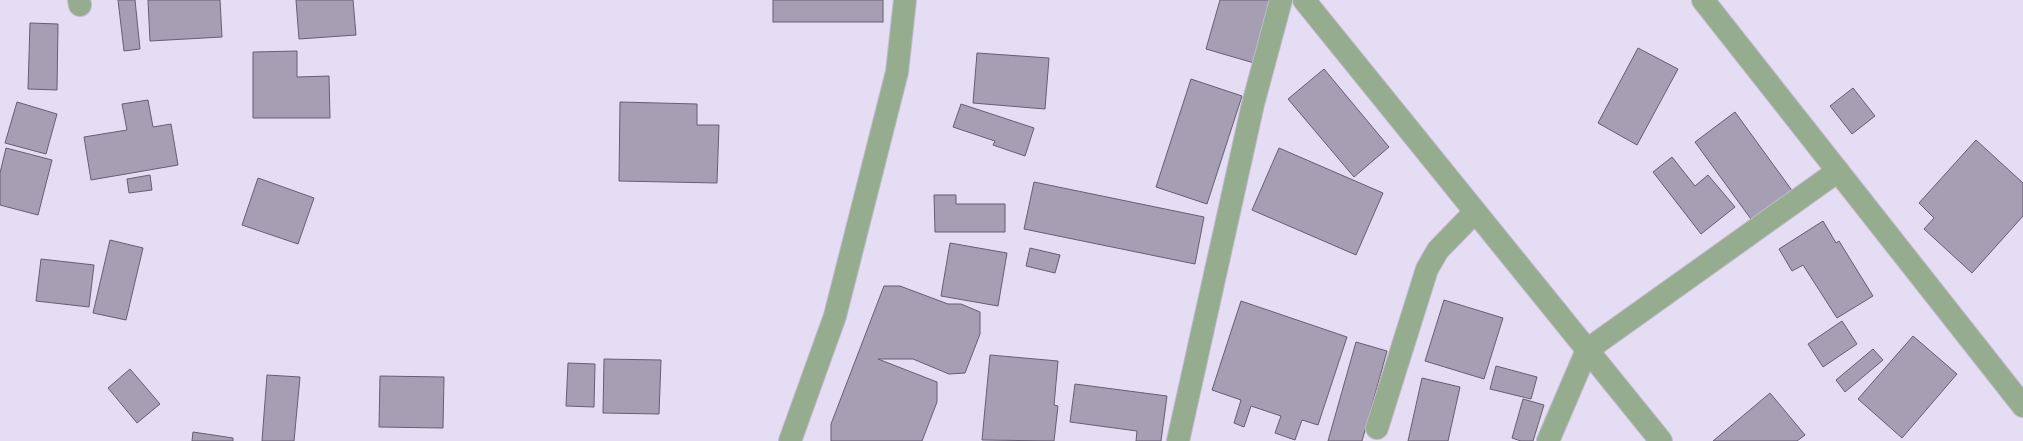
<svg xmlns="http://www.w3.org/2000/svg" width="2023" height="441" font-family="'Archivo Narrow',sans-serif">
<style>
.building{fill:#a69fb4;stroke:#665f72}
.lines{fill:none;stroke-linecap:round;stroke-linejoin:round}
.minor-casing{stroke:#c0bacd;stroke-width:24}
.minor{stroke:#95ac8e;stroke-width:22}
</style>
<rect width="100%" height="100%" fill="#e4ddf3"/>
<g class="building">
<path d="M118,0H135L140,49L124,51Z"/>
<path d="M148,0H220L222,37L150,41Z"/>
<path d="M296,0H353L356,35L299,39Z"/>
<rect x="773" y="0" width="110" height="22"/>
<path d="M1220,0H1273L1254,63L1206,49Z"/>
<path d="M30,23L58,24L57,90L28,89Z"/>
<path d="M1638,48L1678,69L1637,145L1598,123Z"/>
<path d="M297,51V77L329,76L330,118H253V52Z"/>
<path d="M977,53L1049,58L1045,109L973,103Z"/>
<path d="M1324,69L1389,147L1354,177L1288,99Z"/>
<path d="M1191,79L1242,96L1207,204L1156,187Z"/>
<path d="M1853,88L1875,116L1852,134L1830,106Z"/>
<path d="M148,100L153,127L171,124L178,165L91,180L84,137L127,130L122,104Z"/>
<path d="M17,102L57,114L46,154L5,143Z"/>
<path d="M620,102L697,104V125H719L717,183L619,181Z"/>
<path d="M961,104L1034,128L1025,156L993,145L995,141L953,127Z"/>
<path d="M1735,112L1804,207L1764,237L1695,142Z"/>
<path d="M1976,140L2023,183V216L1972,273L1924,229L1934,218L1919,203Z"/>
<path d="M6,148L52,160L38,215L0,205V173Z"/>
<path d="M1279,148L1383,193L1356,255L1252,210Z"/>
<path d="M1672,157L1695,186L1708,175L1735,207L1701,234L1653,172Z"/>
<path d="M150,175L152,190L129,193L127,179Z"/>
<path d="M258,178L314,198L298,244L242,225Z"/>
<path d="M1034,182L1204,217L1195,264L1024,229Z"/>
<path d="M934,195H956V204H1005V232H935Z"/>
<path d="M1823,221L1836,243L1839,241L1873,296L1837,318L1803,265L1792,271L1779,249Z"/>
<path d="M110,240L143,248L126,320L93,313Z"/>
<path d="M950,243L1007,253L998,306L941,296Z"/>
<path d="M1030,248L1060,255L1055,273L1026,266Z"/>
<path d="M41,259L94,265L89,307L36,301Z"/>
<path d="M884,286H900L948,304H961L980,312V334L965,373L949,374L913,359H878L937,382V402L922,441H831V424Z"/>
<path d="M1444,300L1503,318L1484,379L1425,361Z"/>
<path d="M1241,301L1347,337L1318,425L1302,420L1295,440L1275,433L1281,416L1251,406L1244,427L1234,423L1241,400L1212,390Z"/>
<path d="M1842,321L1857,344L1823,367L1808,344Z"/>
<path d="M1913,336L1957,374L1902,438L1858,399Z"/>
<path d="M1356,342L1387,351L1362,441H1328Z"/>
<path d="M1873,349L1883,360L1845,392L1836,380Z"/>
<path d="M990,355L1058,361L1054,405L1058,406L1054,441L982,440Z"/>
<path d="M604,359L661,360L659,414L603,413Z"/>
<path d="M568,363L595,364L594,407L566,406Z"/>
<path d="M1496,366L1537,377L1531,399L1490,389Z"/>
<path d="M130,369L160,404L137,423L108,388Z"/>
<path d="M267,375L300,377L294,441H262Z"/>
<path d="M380,376L444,377L443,428L379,427Z"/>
<path d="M1422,378L1460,387L1448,441H1408Z"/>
<path d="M1075,384L1167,396L1161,441H1136L1137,431L1070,422Z"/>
<path d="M1770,393L1805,435L1797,441H1713Z"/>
<path d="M1523,399L1544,405L1533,441H1521L1512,438Z"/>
<path d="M193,432L233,438V441H192Z"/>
</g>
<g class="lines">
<defs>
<g id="minor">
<path d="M79,0L80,5"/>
<path d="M1304,0L1661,441"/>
<path d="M1703,0L2023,406"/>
<path d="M1377,428L1427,269L1438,250L1475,212"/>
<path d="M790,441L835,316L897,72L905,0"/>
<path d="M1178,441L1253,104L1281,0"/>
<path d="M1548,441L1587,350L1838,171"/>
</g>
</defs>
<use href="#minor" class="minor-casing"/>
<use href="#minor" class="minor"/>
</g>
</svg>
